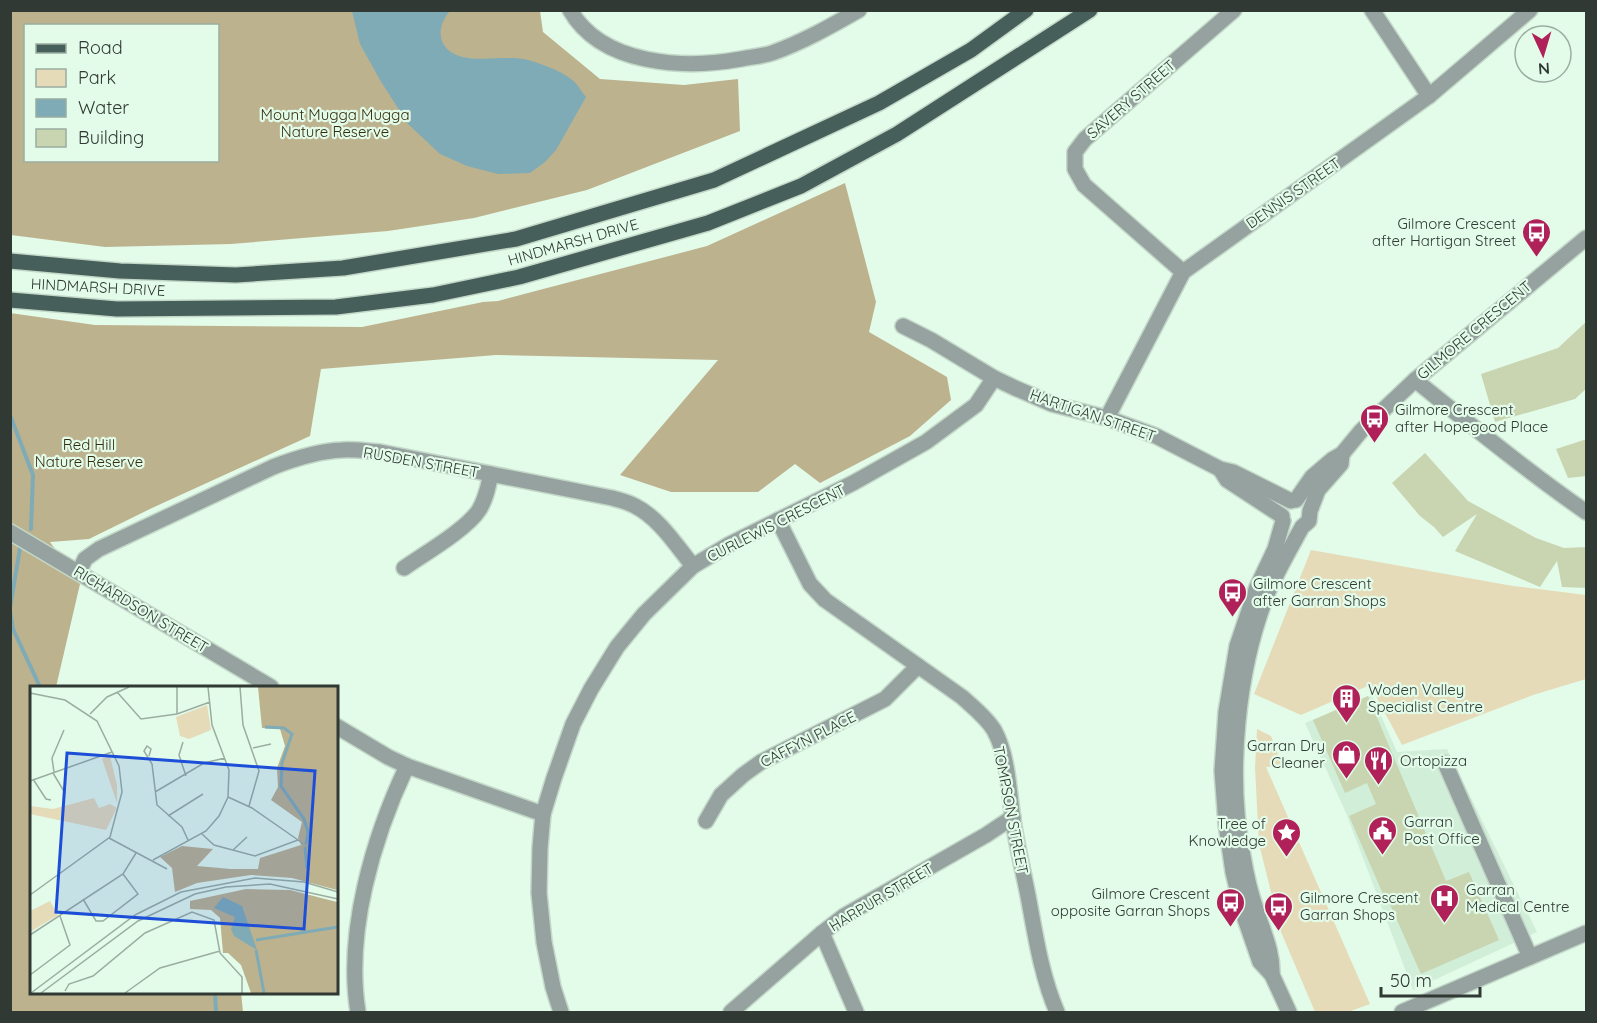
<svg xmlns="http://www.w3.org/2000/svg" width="1597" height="1023" font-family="Quicksand,sans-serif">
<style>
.built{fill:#d1eed9}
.green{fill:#e6dbb8}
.forest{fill:#bdb28e;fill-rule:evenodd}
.water{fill:#7eabb6}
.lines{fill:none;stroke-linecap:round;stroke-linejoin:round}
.stream{stroke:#7eabb6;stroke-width:4}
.building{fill:#c8d5b0}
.minor-casing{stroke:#c3d8c8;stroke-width:18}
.major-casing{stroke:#c3d8c8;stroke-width:18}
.minor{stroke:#95a29f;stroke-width:15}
.major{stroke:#475f5b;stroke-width:15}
.labels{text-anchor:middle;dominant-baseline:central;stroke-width:4.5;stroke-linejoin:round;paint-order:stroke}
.street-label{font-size:15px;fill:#303933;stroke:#e3fbe9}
.park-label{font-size:15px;fill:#342b0c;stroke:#e3fbe9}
.poi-label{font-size:15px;fill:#303933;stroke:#e3fbe9;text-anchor:start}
.inset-river{fill:none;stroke:#7eabb6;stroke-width:3}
.inset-road{fill:none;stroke:#9bada0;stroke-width:1.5}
.view{fill:#1d4ed8;fill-opacity:0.15;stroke:#1d4ed8;stroke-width:3}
.inset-edge{fill:none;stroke:#303933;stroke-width:3}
</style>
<rect width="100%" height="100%" fill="#e3fbe9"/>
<path class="built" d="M1372,695L1397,752L1447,749L1537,932L1413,990L1346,813L1305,723Z"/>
<g class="green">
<path d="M1311,550L1513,586L1586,595V679L1533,695L1402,745L1370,685L1301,715L1254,694Z"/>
<path d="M1257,729L1271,736L1283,767H1266L1370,1004L1348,1012H1315L1281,932L1259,844L1255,768Z"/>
</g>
<g class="forest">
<path d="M11,11H540L543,32L600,79L684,85L738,79L740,131L587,190L474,218L388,231L231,244L105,247L11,235ZM26,26H218V160H26Z"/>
<path d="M845,183L876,302L869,332L947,377L951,400L910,436L820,483L795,464L758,492H671L620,475L718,360L496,355L321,369L310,436L152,508L89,539L50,542L80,584L56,687H32V992H241L243,1012H11L10,313L95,325L362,327L483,302L498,301L707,246Z"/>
</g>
<path class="water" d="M352,11H450C443,19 438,30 442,41C454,70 503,53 528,60C542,64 559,70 571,79C577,83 581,91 586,97L556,150L545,162L530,173L498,174L467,166L440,154L408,124L380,80L360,44Z"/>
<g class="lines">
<g class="stream">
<path d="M10,415L33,475L31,529"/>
<path d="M10,608L20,548"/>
<path d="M10,611L13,629L40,687"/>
<path d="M215,992L216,1012"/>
</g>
</g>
<g class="building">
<path d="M1587,321V388L1575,399L1495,422L1481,374L1558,348Z"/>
<path d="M1587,439V476L1568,478L1556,449Z"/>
<path d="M1425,453L1468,501L1536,538L1564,548L1587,547V588L1562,587L1557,561L1540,587L1455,551L1477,514L1443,537L1434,527L1420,516L1392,483Z"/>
<path d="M1368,696L1446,881L1469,872L1499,940L1421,974L1385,893L1383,894L1349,816L1376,804L1367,783L1345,793L1313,720Z"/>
</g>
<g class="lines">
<defs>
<g id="minor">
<path d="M570,10C602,66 685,69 741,59C751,57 763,56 772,53C803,42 831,26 859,10"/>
<path d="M1372,10L1429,96"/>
<path d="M1183,272L1084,185L1075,169V152L1085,139L1234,10"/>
<path d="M903,326L931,340L994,378L1015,388L1052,404L1107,418L1156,436L1220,469L1233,472L1291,501"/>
<path d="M1415,380C1471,425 1527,471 1586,512"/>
<path d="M1107,418L1183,272L1429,96L1530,10"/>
<path d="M1220,469L1227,480L1282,516"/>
<path d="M1296,500L1312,477L1333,459L1342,454L1361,431L1415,380L1586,238"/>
<path d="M778,520L810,584L825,600L962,697C973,707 986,717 994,730C1008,755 1009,792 1013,820C1017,847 1024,874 1029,901C1036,939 1042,977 1057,1012"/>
<path d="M1283,521L1275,549L1257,587L1237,646L1226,712L1222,771L1226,824L1233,872L1243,913L1260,962L1272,975L1289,1012"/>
<path d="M10,532L271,687"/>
<path d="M404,568C424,554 467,529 479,510C486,499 488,487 491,474"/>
<path d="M79,572L85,559L99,549L273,467C296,458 318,451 342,450C354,449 367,451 380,452L612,498C620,500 628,502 635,506C659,518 676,545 693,566"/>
<path d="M336,726L388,757L407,766L543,814"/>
<path d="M1445,763L1530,957"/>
<path d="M706,821L721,795L743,775L761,762L885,699L918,666"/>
<path d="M822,933L856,1012"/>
<path d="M1272,975C1273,951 1263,932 1256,909C1250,892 1246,874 1243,856C1227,774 1237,670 1268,592C1278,570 1290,549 1302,527L1309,521L1310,511L1318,490L1341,464L1342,454"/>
<path d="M358,1012C345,933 373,838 407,766"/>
<path d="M561,1012L553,987L544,942L539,893L540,848L543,814L554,778L573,724L591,689L617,647L644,614L693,566L730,544L853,483L926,442L976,405L994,378"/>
<path d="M731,1012L822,933L844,916L986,835L1013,817"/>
<path d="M1402,1012L1586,933"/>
</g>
<g id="major">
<path d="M10,261L120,271L236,275L343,268L516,239L714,180L879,103L971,50L1026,10"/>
<path d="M10,300L117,309L336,307L433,295L519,277L708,223L801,186L897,134L1090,10"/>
</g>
</defs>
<use href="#minor" class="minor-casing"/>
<use href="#major" class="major-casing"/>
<use href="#minor" class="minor"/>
<use href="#major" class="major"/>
</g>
<defs>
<symbol id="bus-pin" viewBox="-11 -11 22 30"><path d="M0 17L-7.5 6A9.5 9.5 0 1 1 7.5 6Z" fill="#af2158" stroke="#e3fbe9"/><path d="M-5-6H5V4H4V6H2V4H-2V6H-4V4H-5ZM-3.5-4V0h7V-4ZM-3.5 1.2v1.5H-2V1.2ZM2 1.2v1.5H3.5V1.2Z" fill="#fff"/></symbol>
<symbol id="building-pin" viewBox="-11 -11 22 30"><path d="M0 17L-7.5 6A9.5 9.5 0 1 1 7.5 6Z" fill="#af2158" stroke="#e3fbe9"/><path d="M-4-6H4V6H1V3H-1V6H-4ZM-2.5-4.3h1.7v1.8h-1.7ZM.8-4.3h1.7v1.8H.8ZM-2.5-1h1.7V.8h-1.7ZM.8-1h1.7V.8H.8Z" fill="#fff"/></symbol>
<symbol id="shop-pin" viewBox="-11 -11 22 30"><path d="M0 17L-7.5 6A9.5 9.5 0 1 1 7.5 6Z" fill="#af2158" stroke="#e3fbe9"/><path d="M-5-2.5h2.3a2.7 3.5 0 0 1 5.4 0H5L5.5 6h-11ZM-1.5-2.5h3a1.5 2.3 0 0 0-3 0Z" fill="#fff"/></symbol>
<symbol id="restaurant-pin" viewBox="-11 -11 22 30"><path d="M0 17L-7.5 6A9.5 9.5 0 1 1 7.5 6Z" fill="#af2158" stroke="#e3fbe9"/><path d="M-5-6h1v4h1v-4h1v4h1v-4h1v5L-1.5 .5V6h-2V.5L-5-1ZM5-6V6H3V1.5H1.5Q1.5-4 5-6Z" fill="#fff"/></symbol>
<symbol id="civic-pin" viewBox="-11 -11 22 30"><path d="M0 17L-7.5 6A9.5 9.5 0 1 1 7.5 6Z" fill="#af2158" stroke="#e3fbe9"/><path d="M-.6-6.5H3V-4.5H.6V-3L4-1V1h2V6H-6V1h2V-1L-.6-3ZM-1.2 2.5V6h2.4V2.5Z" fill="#fff"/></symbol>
<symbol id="sight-pin" viewBox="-11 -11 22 30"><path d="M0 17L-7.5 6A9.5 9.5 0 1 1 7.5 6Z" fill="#af2158" stroke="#e3fbe9"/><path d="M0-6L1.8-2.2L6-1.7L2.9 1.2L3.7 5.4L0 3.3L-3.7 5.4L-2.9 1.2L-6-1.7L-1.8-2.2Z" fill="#fff"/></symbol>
<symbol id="hospital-pin" viewBox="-11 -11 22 30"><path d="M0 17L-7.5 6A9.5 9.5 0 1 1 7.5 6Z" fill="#af2158" stroke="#e3fbe9"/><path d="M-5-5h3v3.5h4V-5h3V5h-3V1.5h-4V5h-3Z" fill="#fff"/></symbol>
</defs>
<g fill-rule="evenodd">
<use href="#bus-pin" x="1520" y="216" width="33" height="45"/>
<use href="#bus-pin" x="1358" y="402" width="33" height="45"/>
<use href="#bus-pin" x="1216" y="576" width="33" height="45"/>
<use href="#building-pin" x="1330" y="682" width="33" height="45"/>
<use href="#shop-pin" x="1330" y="738" width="33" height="45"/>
<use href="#restaurant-pin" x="1362" y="744" width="33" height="45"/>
<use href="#civic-pin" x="1366" y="814" width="33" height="45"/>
<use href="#sight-pin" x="1270" y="816" width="33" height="45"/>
<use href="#hospital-pin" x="1428" y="882" width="33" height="45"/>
<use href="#bus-pin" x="1214" y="886" width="33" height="45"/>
<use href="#bus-pin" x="1262" y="890" width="33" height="45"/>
</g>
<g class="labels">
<g class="street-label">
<text transform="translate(1131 99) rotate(-41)">SAVERY STREET</text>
<text transform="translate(1293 193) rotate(-35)">DENNIS STREET</text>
<text transform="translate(573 242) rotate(-16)">HINDMARSH DRIVE</text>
<text transform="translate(98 287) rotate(3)">HINDMARSH DRIVE</text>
<text transform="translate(1474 330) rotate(-40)">GILMORE CRESCENT</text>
<text transform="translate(1093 415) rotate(19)">HARTIGAN STREET</text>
<text transform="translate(421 462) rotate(10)">RUSDEN STREET</text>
<text transform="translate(776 523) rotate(-27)">CURLEWIS CRESCENT</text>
<text transform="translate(141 609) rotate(31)">RICHARDSON STREET</text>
<text transform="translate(808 739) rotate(-27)">CAFFYN PLACE</text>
<text transform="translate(1011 810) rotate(79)">TOMPSON STREET</text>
<text transform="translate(881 897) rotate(-31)">HARPUR STREET</text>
</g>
<g class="park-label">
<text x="335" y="114">Mount Mugga Mugga<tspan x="335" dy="17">Nature Reserve</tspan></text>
<text x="89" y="444">Red Hill<tspan x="89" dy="17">Nature Reserve</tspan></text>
</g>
<g class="poi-label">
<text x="1516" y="223" text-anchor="end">Gilmore Crescent<tspan x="1516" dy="17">after Hartigan Street</tspan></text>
<text x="1395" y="409">Gilmore Crescent<tspan x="1395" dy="17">after Hopegood Place</tspan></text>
<text x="1253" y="583">Gilmore Crescent<tspan x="1253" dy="17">after Garran Shops</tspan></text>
<text x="1368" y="689">Woden Valley<tspan x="1368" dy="17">Specialist Centre</tspan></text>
<text x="1325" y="745" text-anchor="end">Garran Dry<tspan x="1325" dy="17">Cleaner</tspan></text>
<text x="1400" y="760">Ortopizza</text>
<text x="1404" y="821">Garran<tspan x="1404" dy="17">Post Office</tspan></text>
<text x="1266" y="823" text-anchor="end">Tree of<tspan x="1266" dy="17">Knowledge</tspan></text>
<text x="1466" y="889">Garran<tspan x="1466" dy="17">Medical Centre</tspan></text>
<text x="1210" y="893" text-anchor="end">Gilmore Crescent<tspan x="1210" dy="17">opposite Garran Shops</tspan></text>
<text x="1300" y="897">Gilmore Crescent<tspan x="1300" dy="17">Garran Shops</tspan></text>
</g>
</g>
<g transform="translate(30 686)">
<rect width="308" height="308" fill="#e3fbe9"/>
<path d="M177,19L181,44L159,53L150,50L146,31ZM80,70L87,99V117L72,73ZM64,112L69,122L80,118L87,122L76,144L0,128V120L23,123ZM20,215L28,229L0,246V225Z" fill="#e6dbb8"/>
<path d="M228,1H307V204L262,192L221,189L167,197L145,206L142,182L130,171L152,160L183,163L167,180L201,183H228L230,172L271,159L268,152L272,136L241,114L248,101L247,82L255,60L250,43L232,42ZM216,203L260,204L307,216V307H221L211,279L198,267H193L190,232L181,224L160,223V215Z" fill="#bdb28e"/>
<path d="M193,211L212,220L227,264L204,250L201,243L205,231L184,222Z" fill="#7eabb6"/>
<path class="inset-river" d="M235,41L254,42L262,48L252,77L251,100L274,133L278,146L276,158M275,161L277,182M226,254L308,241M226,264L234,307"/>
<path class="inset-road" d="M210,1L213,39L229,85L219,120M87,6L111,33L147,28L180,16M0,7L35,14L67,35L89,80L92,106L80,151L0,209M60,28L77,11L99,1M147,28V1M153,56L149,69L156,90M223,62L241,58M119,70L121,63L117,60L114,65L122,78L127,119L152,141L158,154M24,86L22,72L34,44M23,87L35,107M3,93L16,113L21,114M0,95L82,66M125,106L174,77L195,72M198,111L222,122L281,163M138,130L173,108M172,148L184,159L225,170L268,154M79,152L137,183M203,164L217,151M123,174L176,145L189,130L198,111L199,84L182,39L178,1M53,213L66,235H73L108,208L93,188M0,249L93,188L106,167M0,289L40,259L30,230M35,305L39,298L63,290L115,247L162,226L184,234L190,267L212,291V307M1,307L105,229L151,206L225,192L274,196L308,206M11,307L108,235L165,208L196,201L240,198L308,213M95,307L130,282L190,265"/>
<path class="view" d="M37,67L285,85L274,243L26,226Z"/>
<rect width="308" height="308" class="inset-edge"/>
</g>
<rect width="1597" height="1023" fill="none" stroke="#303933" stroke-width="24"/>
<rect x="24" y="24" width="195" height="138" fill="#e3fbe9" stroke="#9bada0" stroke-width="1.5"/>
<rect x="36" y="44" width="30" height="9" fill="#475f5b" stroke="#9bada0" stroke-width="1.5"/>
<text x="78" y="54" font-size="18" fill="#303933">Road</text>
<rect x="36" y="69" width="30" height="18" fill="#e6dbb8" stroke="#9bada0" stroke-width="1.5"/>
<text x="78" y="84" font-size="18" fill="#303933">Park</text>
<rect x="36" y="99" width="30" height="18" fill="#7eabb6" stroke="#9bada0" stroke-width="1.5"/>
<text x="78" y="114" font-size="18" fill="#303933">Water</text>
<rect x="36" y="129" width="30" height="18" fill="#c8d5b0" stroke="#9bada0" stroke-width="1.5"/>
<text x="78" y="144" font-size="18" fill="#303933">Building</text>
<g transform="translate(1543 54) rotate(176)"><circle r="28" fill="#e3fbe9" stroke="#9bada0" stroke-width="1.5"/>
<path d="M0-4.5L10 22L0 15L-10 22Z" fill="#af2158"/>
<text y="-9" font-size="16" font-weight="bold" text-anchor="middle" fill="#303933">N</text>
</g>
<path d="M1381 987v9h99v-9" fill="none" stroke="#303933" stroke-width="3"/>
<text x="1390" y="987" font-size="18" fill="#303933" stroke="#e3fbe9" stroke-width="4.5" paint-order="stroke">50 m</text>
</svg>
